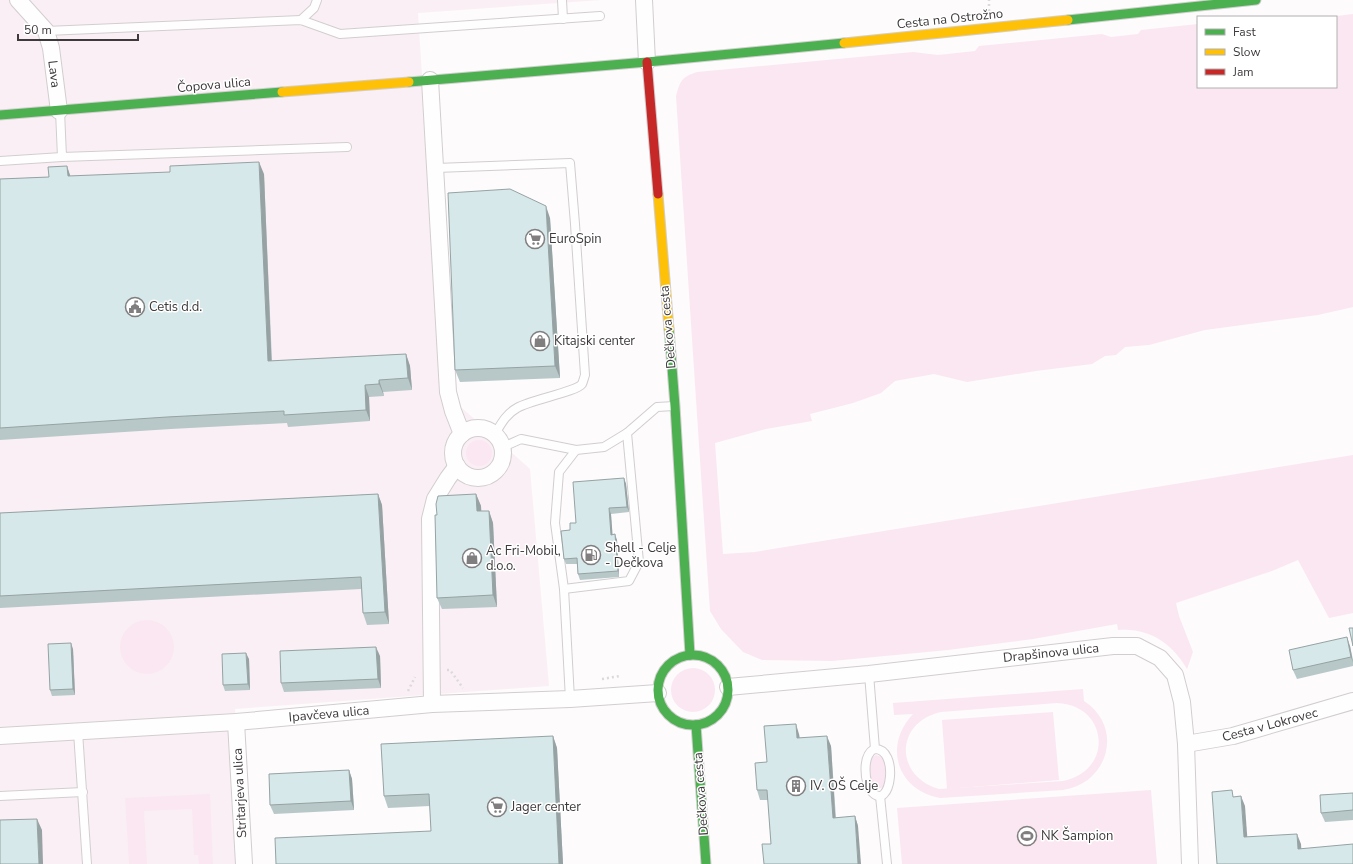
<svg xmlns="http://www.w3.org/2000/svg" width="1353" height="864" font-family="'Nunito Sans',sans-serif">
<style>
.built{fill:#faeff4}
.green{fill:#fbe7f1;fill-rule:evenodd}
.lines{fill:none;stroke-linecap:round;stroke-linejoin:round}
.lane-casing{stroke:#d2ced0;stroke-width:10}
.street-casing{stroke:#d2ced0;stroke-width:18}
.fast-casing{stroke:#d2ced0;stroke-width:11}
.slow-casing{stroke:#d2ced0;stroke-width:11}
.jam-casing{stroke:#d2ced0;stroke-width:11}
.path{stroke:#dbdadb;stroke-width:2.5;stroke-dasharray:2 3;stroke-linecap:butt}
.lane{stroke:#fffeff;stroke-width:8}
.street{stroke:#fffeff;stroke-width:16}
.fast{stroke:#4caf50;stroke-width:9}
.slow{stroke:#ffc107;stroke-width:9}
.jam{stroke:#c62828;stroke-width:9}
.wall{fill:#b8c8c8}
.shaded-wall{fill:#96a2a3}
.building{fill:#d6e8e9;stroke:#96a2a3}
.labels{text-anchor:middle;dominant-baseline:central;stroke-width:3;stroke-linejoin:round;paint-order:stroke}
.street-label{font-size:13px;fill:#3e3a3c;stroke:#fff}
.poi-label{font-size:13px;fill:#3e3a3c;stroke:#fff;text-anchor:start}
</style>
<rect width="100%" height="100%" fill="#fdfbfc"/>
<path class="built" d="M0,0H601L418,13L442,390L530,469L549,686L235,709L245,864H0Z"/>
<g class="green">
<path d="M1353,14V307L1318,315L1205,330L1149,345L1125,347L1116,355L1105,356L1092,364L1036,371L967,382L934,374L895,381L881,393L853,403L810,414L812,421L766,429L715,443L723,554L755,552L1353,455V613L1329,618L1298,560L1272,571L1176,603L1179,616L1193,652L1187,669C1173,644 1149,627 1118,630L1117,624L1033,639L948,650L832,661L762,660L743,652L721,629L710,611L676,96C680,82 681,77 697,72L913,52L938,55L975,51L979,46L1102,34L1111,37L1138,34L1141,30L1198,24V87H1336V17H1328Z"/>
<circle cx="479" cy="453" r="13"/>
<circle cx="147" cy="647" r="27"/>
<circle cx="693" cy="690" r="22"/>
<path d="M1083,689L1084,701C1124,727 1109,783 1063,790L940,798C897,790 883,746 913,714L894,715L893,703ZM1057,703C1109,705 1114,771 1063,781L939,789C894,776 895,722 941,712Z"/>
<path d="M1053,712L1059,780L947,789L942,720Z"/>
<path d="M876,755L882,757C888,767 886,776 884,787L878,789C866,784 869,769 871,758Z"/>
<path d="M1151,790L1157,864H902L897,808Z"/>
<path d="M210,794L213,864H199L198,855H194L192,809L144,811L147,864H129L125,798Z"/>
</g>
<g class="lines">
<defs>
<g id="lane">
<path d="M562,0L563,19"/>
<path d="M301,20L314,8L317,0"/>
<path d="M46,31L301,20L340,34L600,16"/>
<path d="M60,111L62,157L347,147"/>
<path d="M0,161L62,157"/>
<path d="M436,168L570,163L575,224L585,375C584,378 583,382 582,384C576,392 530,400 517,408C506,414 501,424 495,434"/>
<path d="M503,447L521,439L576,450"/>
<path d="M564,589L629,581L639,562L627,433L657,407L674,406"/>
<path d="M869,674L875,749"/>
<path d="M570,699L564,589L555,523L559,472L576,450L604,447L627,433"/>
<path d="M78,732L87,864"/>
<path d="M874,749C900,747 891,813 872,792C864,782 862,756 874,749Z"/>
<path d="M0,796L83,792"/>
<path d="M880,796L887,864"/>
</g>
<g id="street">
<path d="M18,0L46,31L51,48L59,111"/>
<path d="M644,0L647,62"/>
<path d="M430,80L448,392L453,411L462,434"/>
<circle cx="478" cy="453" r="25"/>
<path d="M728,687L869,674L1113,646H1137L1160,658L1175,675L1182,702L1186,744L1190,864"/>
<path d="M432,704L430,519L435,499L448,478L457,466"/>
<path d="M236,722L244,864"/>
<path d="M0,736L236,722L432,704L570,699L658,693"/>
<path d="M1186,744L1233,736L1353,701"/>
</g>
<g id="fast">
<path d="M1068,20L1256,0"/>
<path d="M409,82L647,62L844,43"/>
<path d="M0,115L282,92"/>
<path d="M669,329L675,406L690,655"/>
<circle cx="693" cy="690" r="35"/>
<path d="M696,725L706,864"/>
</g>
<g id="slow">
<path d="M844,43L1068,20"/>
<path d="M282,92L409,82"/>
<path d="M658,194L669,329"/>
</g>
<path id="jam" d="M647,62L658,194"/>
</defs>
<use href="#lane" class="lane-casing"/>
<use href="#street" class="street-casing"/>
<use href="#fast" class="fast-casing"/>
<use href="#slow" class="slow-casing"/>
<use href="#jam" class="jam-casing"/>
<g class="path">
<path d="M989,11V0"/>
<path d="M447,670H450L463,688"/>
<path d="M602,679L620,676"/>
<path d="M408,691L415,677"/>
</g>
<use href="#lane" class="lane"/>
<use href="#street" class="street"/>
<use href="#fast" class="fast"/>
<use href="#slow" class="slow"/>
<use href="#jam" class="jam"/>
</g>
<g class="wall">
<path d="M67,166L70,176L264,174L272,361L406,354L410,366L412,390L383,392L384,396L369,397L370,421L288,427L287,423L171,429L0,440V179L49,177Z"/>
<path d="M550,218L560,378L460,382L455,370Z"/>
<path d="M624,478L626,484L629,512L611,514L612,535L617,540L619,577L580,580L578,574L577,564H566L564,559L570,530L576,523Z"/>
<path d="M378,494L382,505L389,624L367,625L363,613L361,589L0,608V513Z"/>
<path d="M476,494L481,506V511H489L493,523L497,607L442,609L437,598V515Z"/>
<path d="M1350,646L1353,660V666L1297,679L1293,670Z"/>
<path d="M73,649L75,695L52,696L50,690Z"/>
<path d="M380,656L381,688L284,692L281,683Z"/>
<path d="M249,659L250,690L225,691L223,685Z"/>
<path d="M799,734L800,738L831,746L836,818L855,816L858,826L771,844L768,800H760L757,790L767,762Z"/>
<path d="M553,736L557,748L563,864H276L431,831L430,806L388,808L384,796Z"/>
<path d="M349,770L352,779L354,810L274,814L270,805Z"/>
<path d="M1353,793V820L1325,822L1321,813Z"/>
</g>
<g class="shaded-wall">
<path d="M259,162L264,174L272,373L268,361Z"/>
<path d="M67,166L71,178L68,176Z"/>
<path d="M546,206L550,218L560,378L555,366Z"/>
<path d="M406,354L410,366L412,390L408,378Z"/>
<path d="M379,380L383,392L384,396L379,384Z"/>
<path d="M365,385L369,397L370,421L366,410Z"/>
<path d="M624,478L626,484L629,512L627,507Z"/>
<path d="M378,494L382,505L389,624L385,612Z"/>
<path d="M476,494L481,506L482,523L477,511Z"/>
<path d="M609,508L611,514L613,540L611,535Z"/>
<path d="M489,511L493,523L497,607L493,595Z"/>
<path d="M615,534L617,540L619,577L618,571Z"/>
<path d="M1347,637L1350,646L1353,663L1351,657Z"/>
<path d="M71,643L73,649L75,695L73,689Z"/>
<path d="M376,647L380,656L381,688L378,679Z"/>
<path d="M246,653L249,659L250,690L248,684Z"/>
<path d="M796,724L799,734L800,748L797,738Z"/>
<path d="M553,736L557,748L563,864H559Z"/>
<path d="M827,736L831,746L836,828L833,818Z"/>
<path d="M349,770L352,779L354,810L351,801Z"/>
<path d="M1241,796L1245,806L1248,847L1244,837Z"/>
<path d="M855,816L858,826L861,864H858Z"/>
<path d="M37,819L42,830L43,864H39Z"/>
<path d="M1297,834L1301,844L1302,859L1298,849Z"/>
</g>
<g class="building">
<path d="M259,162L268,361L406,354L408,378L379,380V384L365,385L366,410L284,415V411L167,417L0,428V179L49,177L48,167L67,166L68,176L170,172V166Z"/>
<path d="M510,189L546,206L555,366L455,370L448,193Z"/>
<path d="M624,478L627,507L609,508L611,535L615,534L618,571L578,574L577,558L564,559L561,531L570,530V523H576L573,482Z"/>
<path d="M378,494L385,612L363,613L361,577L0,596V513Z"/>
<path d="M476,494L477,511H489L493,595L437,598L435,515H437L436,504L438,496Z"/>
<path d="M1349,628H1353V646Z"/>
<path d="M1347,637L1351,657L1293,670L1289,650Z"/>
<path d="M71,643L73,689L50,690L48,644Z"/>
<path d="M376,647L378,679L281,683L280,651Z"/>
<path d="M246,653L248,684L223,685L222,654Z"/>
<path d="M796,724L797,738L827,736L833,818L855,816L858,864H764L762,844H771L767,790H757L755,763L767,762L764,726Z"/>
<path d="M553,736L559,864H276L275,838L431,831L429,794L384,796L381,744Z"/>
<path d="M349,770L351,801L270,805L269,774Z"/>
<path d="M1232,790L1233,797L1241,796L1244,837L1297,834L1298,849L1353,844V864H1217L1212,792Z"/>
<path d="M1353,793V810L1321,813L1320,795Z"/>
<path d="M37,819L39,864H0V820Z"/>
</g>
<defs>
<symbol id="supermarket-ring" viewBox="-11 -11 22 22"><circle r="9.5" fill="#fff" stroke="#817e7f" stroke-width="1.5"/><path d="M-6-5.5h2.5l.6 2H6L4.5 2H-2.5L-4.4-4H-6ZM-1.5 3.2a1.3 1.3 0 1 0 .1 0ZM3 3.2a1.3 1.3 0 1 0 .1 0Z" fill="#817e7f"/></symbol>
<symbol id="civic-ring" viewBox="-11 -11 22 22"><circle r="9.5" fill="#fff" stroke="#817e7f" stroke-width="1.5"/><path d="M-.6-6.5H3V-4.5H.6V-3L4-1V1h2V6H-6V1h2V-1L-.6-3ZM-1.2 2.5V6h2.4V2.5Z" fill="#817e7f"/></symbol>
<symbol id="shop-ring" viewBox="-11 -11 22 22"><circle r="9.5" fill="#fff" stroke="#817e7f" stroke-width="1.5"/><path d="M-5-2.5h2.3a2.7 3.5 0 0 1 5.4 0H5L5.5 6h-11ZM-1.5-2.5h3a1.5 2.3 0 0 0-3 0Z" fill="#817e7f"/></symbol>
<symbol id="fuel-ring" viewBox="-11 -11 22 22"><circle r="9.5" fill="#fff" stroke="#817e7f" stroke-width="1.5"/><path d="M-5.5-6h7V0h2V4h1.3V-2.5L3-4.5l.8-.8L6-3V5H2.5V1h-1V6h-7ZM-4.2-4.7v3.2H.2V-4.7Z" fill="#817e7f"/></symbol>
<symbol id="building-ring" viewBox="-11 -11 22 22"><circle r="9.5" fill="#fff" stroke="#817e7f" stroke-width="1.5"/><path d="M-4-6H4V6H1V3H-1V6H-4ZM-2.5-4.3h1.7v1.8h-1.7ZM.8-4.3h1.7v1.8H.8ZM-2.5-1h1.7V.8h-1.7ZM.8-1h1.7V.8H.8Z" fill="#817e7f"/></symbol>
<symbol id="stadium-ring" viewBox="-11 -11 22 22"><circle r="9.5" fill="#fff" stroke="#817e7f" stroke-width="1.5"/><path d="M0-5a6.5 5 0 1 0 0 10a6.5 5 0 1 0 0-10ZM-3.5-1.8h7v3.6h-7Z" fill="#817e7f"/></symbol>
</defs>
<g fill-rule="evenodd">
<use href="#supermarket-ring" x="524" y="228" width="22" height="22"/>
<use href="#civic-ring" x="124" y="296" width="22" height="22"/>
<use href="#shop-ring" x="529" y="330" width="22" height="22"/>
<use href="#fuel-ring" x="580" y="544" width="22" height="22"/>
<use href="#shop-ring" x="461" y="547" width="22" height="22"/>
<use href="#building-ring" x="785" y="775" width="22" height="22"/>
<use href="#supermarket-ring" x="486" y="796" width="22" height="22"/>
<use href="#stadium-ring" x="1016" y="825" width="22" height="22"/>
</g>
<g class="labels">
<g class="street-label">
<text transform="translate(950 19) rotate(-6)">Cesta na Ostrožno</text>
<text transform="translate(54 74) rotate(83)">Lava</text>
<text transform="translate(214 85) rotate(-5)">Čopova ulica</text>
<text transform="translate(668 327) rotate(-95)">Dečkova cesta</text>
<text transform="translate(1051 653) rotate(-6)">Drapšinova ulica</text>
<text transform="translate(329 714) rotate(-5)">Ipavčeva ulica</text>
<text transform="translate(1270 725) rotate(-15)">Cesta v Lokrovec</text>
<text transform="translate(240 793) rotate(-93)">Stritarjeva ulica</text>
<text transform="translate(701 794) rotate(-94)">Dečkova cesta</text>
</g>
<g class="poi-label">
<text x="549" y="239">EuroSpin</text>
<text x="149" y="307">Cetis d.d.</text>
<text x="554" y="341">Kitajski center</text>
<text x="605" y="548">Shell - Celje<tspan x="605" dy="15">- Dečkova</tspan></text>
<text x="486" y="551">Ac Fri-Mobil,<tspan x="486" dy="15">d.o.o.</tspan></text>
<text x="810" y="786">IV. OŠ Celje</text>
<text x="511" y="807">Jager center</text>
<text x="1041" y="836">NK Šampion</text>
</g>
</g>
<rect x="1197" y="16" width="140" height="72" fill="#ffffff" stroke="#b2b0b1"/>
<rect x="1205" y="29" width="20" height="6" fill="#4caf50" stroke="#b2b0b1"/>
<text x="1233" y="36" font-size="12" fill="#3e3a3c">Fast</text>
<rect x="1205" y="49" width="20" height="6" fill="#ffc107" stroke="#b2b0b1"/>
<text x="1233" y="56" font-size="12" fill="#3e3a3c">Slow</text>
<rect x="1205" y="69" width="20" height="6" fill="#c62828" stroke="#b2b0b1"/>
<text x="1233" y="76" font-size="12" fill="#3e3a3c">Jam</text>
<path d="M18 34v6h120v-6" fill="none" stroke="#3e3a3c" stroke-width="2"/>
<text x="24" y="34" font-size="12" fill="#3e3a3c" stroke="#ffffff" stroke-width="3" paint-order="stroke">50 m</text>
</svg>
